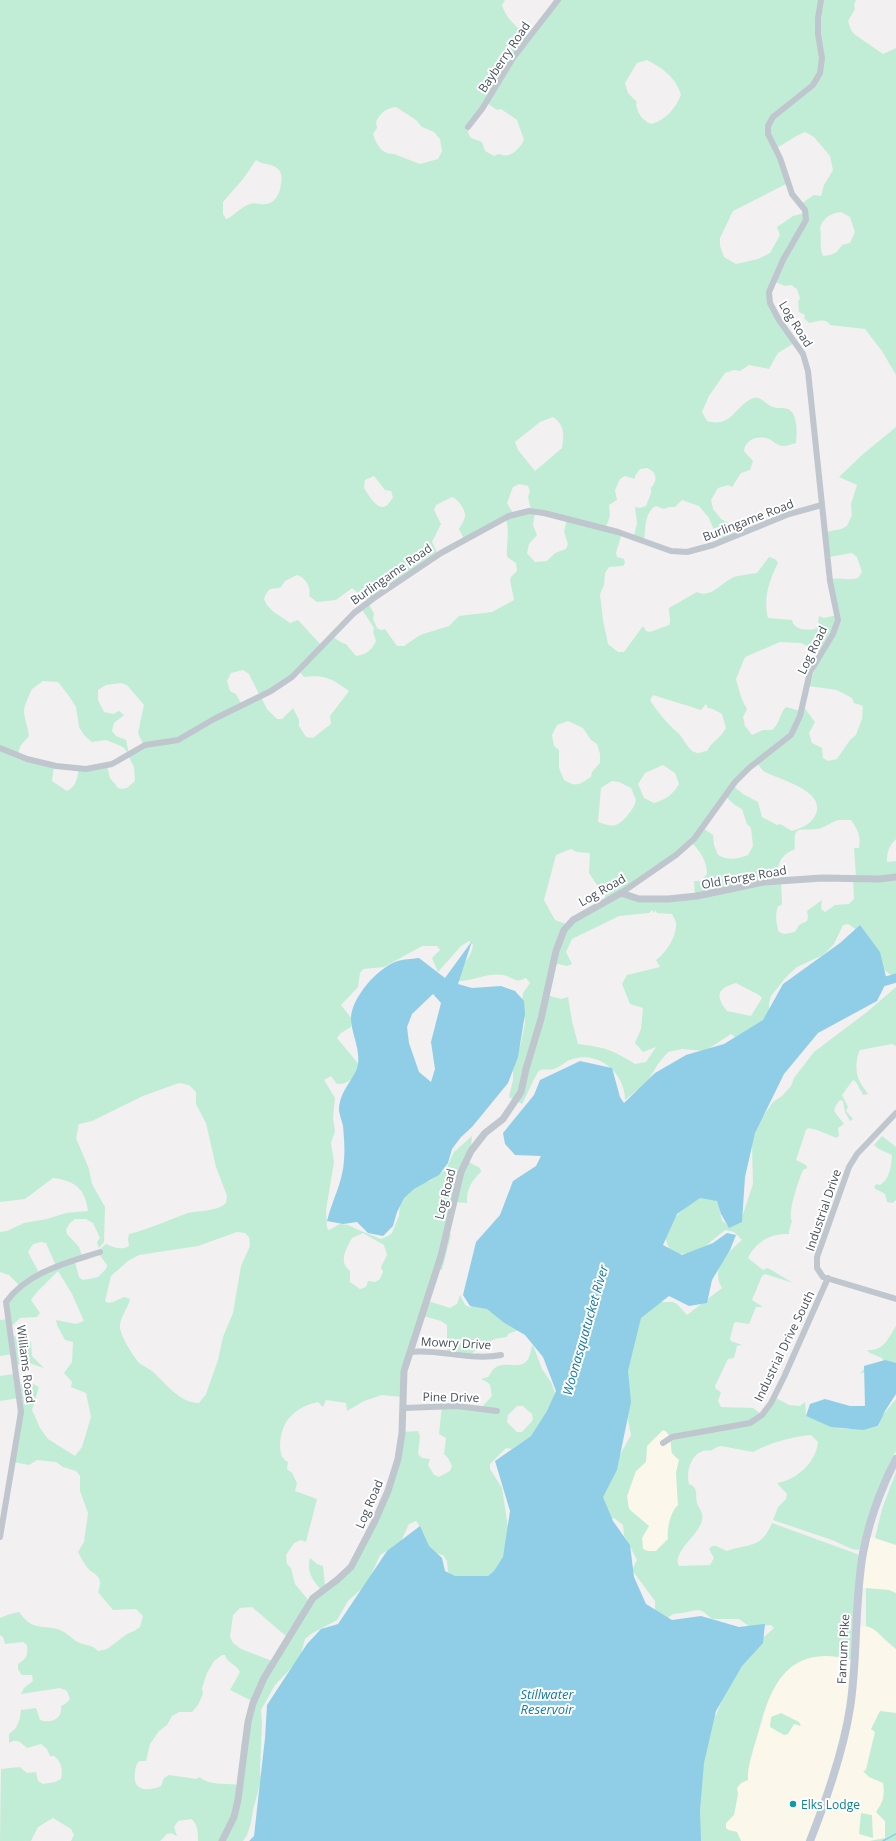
<svg xmlns="http://www.w3.org/2000/svg" width="896" height="1841" font-family="'Open Sans',sans-serif">
<style>
.commercial{fill:#fbf8eb;fill-rule:evenodd}
.green{fill:#c1edd6;fill-rule:evenodd}
.water{fill:#90cee8;fill-rule:evenodd}
.lines{fill:none;stroke-linecap:round;stroke-linejoin:round}
.stream{stroke:#90cee8;stroke-width:1.5}
.river{stroke:#90cee8;stroke-width:9}
.minor{stroke:#bfc6ce;stroke-width:6}
.tertiary{stroke:#bfc6ce;stroke-width:7}
.secondary{stroke:#c2c9d6;stroke-width:8}
.culture-dot{fill:#0f9aa8;stroke:#fff;stroke-width:1.5}
.labels{text-anchor:middle;dominant-baseline:central;stroke-width:4;stroke-linejoin:round;paint-order:stroke}
.street-label{font-size:12px;fill:#49515d;stroke:#fff}
.culture-label{font-size:12px;fill:#0d838f;stroke:#fff;text-anchor:start}
.water-label{font-size:13px;font-style:italic;fill:#137aa6;stroke:#fff}
</style>
<rect width="100%" height="100%" fill="#f2f0f0"/>
<g class="commercial">
<path d="M663,1430L666,1431L670,1437L672,1452L679,1460L676,1473L678,1505L674,1509L667,1531L668,1539L656,1551H648L643,1549L642,1538L649,1526L629,1509L627,1496L636,1471L646,1461L647,1446Z"/>
<path d="M868,1536L896,1545V1593L889,1590L861,1588Z"/>
<path d="M858,1626L872,1627L885,1641L896,1649V1713L880,1711L865,1771L869,1777L883,1783L885,1792L882,1804L876,1812L885,1821V1838L870,1841H741L737,1832L728,1830L726,1828V1823L734,1815L738,1794L737,1788L741,1783L747,1780L749,1766L771,1691L779,1679L792,1666L807,1658L826,1656L853,1660ZM799,1722L800,1726L794,1724L788,1734L770,1723Z"/>
</g>
<g class="green">
<path d="M0,0H505L502,5C506,19 517,28 529,36L555,2L553,0H856L854,5L855,9L848,21L851,30L854,34L883,54L896,48V375L882,351L865,329L830,325C826,317 816,322 809,323L804,318L805,315L799,312L798,302L800,298L797,289L791,285L785,286L773,281L771,303L796,342L778,353L769,369L749,365L740,371L734,370L725,373L709,396L702,412L707,421C731,428 734,408 751,399C761,394 765,405 773,407C777,409 783,407 788,409C798,413 797,434 796,443C792,444 787,446 783,446C777,446 772,439 766,438C756,436 745,440 744,451L753,461L750,470L741,473L732,487L728,485L718,488L711,500L713,509L721,519L730,524L736,535L719,542L709,518L699,506L682,500L675,507H669L664,509L656,506C644,512 646,528 644,540L634,536L637,523L635,507L640,508L646,506L651,493V488C658,480 657,472 647,468L640,469L635,476V479L625,476L620,479L615,490L617,500L609,505L610,516L606,527L622,533L616,553L617,557L624,559L625,563L623,566L609,567L605,573L604,585L600,594L603,620L608,644L618,652H624L643,626L646,631L650,632L669,625C672,619 668,614 669,608L697,592C711,599 722,582 734,577C741,575 750,574 757,573L769,557L775,559L778,563C769,581 763,598 768,618L792,620C793,629 806,631 815,629L818,625L819,616L824,618L837,615L831,579C841,577 849,581 858,578L862,572L857,557L852,553L829,557L826,532L841,529L847,526L852,515L851,504L857,485L839,477L862,455L896,427V839C889,846 887,851 887,862L896,861V980C892,974 887,973 882,968C870,954 865,933 848,924L843,925L834,944L823,955L797,967L787,976L771,996L769,1003V1014L767,1020L739,1040L731,1034L705,1051L682,1049L668,1052L658,1064L647,1082L625,1100C625,1073 599,1051 573,1059C566,1060 561,1067 554,1069C549,1071 544,1068 539,1071C536,1073 526,1098 522,1104L509,1097L513,1080V1065L521,1043L525,1023L522,1000L523,993L530,983L526,978C514,984 514,977 503,975C489,972 473,981 459,981V968C467,960 472,955 473,944L469,941L461,946L438,972L432,958L440,950L437,946H422L384,967L363,969L360,973L358,987L341,1005L352,1019L351,1027L341,1033L337,1038L361,1067C356,1076 348,1085 337,1084L331,1076L324,1080L335,1098L333,1118L335,1131L331,1143L334,1162L326,1210L327,1228L329,1230L340,1224L348,1225L361,1231L381,1239L388,1236L392,1233L399,1216L400,1204L404,1195L423,1182L430,1181L446,1169L454,1152L472,1136L471,1149L467,1161L480,1168L481,1172C472,1180 466,1190 467,1203L454,1202L448,1234L451,1235L442,1270L438,1269L428,1301L450,1308L457,1304L460,1295L465,1305L470,1307C489,1301 508,1319 524,1328L508,1334L507,1337C491,1338 481,1345 470,1355L447,1352V1325L441,1321L423,1316L411,1349L402,1397L382,1395L364,1401L347,1411L346,1403L326,1400L323,1407L318,1402C308,1404 297,1409 290,1417C281,1425 274,1456 288,1462L287,1469L292,1473L297,1483L295,1491L317,1499L306,1542L301,1540L294,1543L286,1555L287,1564L291,1568L295,1584L309,1601L321,1590C313,1580 306,1572 310,1558L317,1564L323,1566L325,1586L348,1569L387,1492L401,1432L418,1431L420,1436L418,1454L422,1458L430,1459L428,1465L434,1475L439,1477L450,1471L452,1466L448,1458L444,1454L446,1438L439,1434L442,1405L482,1407L492,1396C490,1384 492,1384 481,1379L488,1377C491,1373 493,1368 498,1366C507,1362 522,1370 528,1359C531,1355 530,1349 533,1345L542,1369L551,1382L555,1393L549,1424L512,1449L506,1448L490,1464V1469L502,1488L509,1534L498,1576L455,1578L448,1572L447,1561L443,1555C437,1555 427,1548 424,1543C419,1536 422,1527 416,1521L409,1524L400,1543L380,1555L367,1584L348,1601L337,1620L311,1634L305,1639L301,1654L294,1665L275,1685L261,1710L262,1723L260,1771L261,1780L253,1810L251,1823L247,1835L243,1841H198C198,1834 198,1823 191,1819L178,1821L174,1827L177,1836L171,1833L167,1834L160,1841H71L74,1835L71,1829L53,1818L38,1827L31,1841H0L1,1769L20,1767L27,1773L36,1772L38,1781L43,1784L55,1782L61,1779C63,1770 62,1762 54,1756H50L47,1749L41,1744L27,1748C20,1742 17,1738 9,1743V1734C18,1728 20,1720 21,1710L36,1708L40,1720C51,1724 63,1719 61,1706L65,1704L70,1699L67,1691L60,1688L21,1694L24,1688L33,1681L32,1675H22L18,1669V1664C27,1658 28,1656 27,1645L23,1642L5,1644L3,1637L0,1635V1618L10,1614L19,1612C32,1630 38,1625 57,1629C65,1631 70,1637 76,1641C84,1646 92,1644 98,1651L107,1649L127,1634L134,1631L140,1627L143,1616L136,1609L113,1610L98,1592C105,1574 92,1575 86,1566C83,1562 81,1557 78,1552L84,1542L88,1513L80,1491V1476L76,1471L63,1467L56,1462L37,1460L29,1465L13,1462L19,1398L0,1401V1376L14,1374L18,1385L31,1383L39,1387L32,1410L40,1428L48,1439L75,1456L82,1447L91,1417L86,1393L71,1387L72,1382L64,1373L72,1362L73,1342L65,1340L57,1325L56,1320L76,1324L84,1321L72,1294L58,1271L37,1292L31,1300L40,1313L37,1317L20,1318L10,1328L11,1335L31,1342L32,1356L44,1368L29,1363L16,1365L13,1354L0,1356V1320L9,1319L7,1303L20,1286L9,1275L0,1272V1232L7,1231L24,1223L47,1219L66,1213L88,1211C85,1188 75,1181 53,1178L25,1199L0,1202ZM647,60C662,68 676,77 681,95C675,109 666,120 651,124C641,119 639,115 636,105L637,102L628,93L625,83L637,63ZM487,103L497,110L501,109L517,120L524,140C519,149 511,159 499,154L494,156L485,151L482,142L471,138L468,133L469,126ZM396,107L416,120L422,127L434,132L440,139L442,151L438,159L420,164L394,154C382,155 376,144 373,134L377,128L376,122C381,112 385,109 396,107ZM805,132L814,137L830,156L833,170L824,185L821,196L814,195L799,205L804,213L793,216L777,227L780,235L770,253L758,259L736,264L724,257L720,246V238L733,211L786,184L776,148C787,143 794,136 805,132ZM256,160C262,165 272,163 278,169C282,172 282,180 281,184C280,193 275,204 265,204C260,205 254,202 250,204C243,206 235,214 229,218L226,219L223,214V202L243,179ZM841,212L850,217L855,232L850,243L842,245L837,252L830,255L823,256C819,247 822,237 820,227C825,217 829,214 841,212ZM553,417C565,425 564,435 562,448L535,471L518,450L515,442L540,422ZM374,476L385,490L391,491L393,497C382,519 371,499 364,488L365,480ZM519,484L528,486L530,491L528,497L531,510L513,513L507,503L513,487ZM452,497C458,499 464,508 465,514C466,519 461,525 459,529L464,539L506,519C510,532 506,543 507,557L516,563L517,571L511,577L510,580L514,600L492,612L459,616L449,626L420,635L404,646H397L385,629L381,630L377,628L373,619L374,614L368,602L361,608L374,628L373,632L376,641C371,651 367,654 356,656L346,644L342,643L332,636L322,646L298,620L290,623C280,615 269,612 264,599C270,584 271,591 281,587L285,581L297,575C305,577 312,588 309,596L317,602L336,600L352,588L367,601L438,554L432,542L441,524L434,510L436,505ZM535,512L567,519L564,532L568,544L566,549L555,553L547,561L535,562L527,553L529,544L537,535L533,525ZM780,642L801,643L822,653L808,686L837,690L852,698L854,703L863,706L862,719L856,735L850,740L837,759L828,761L823,758L822,748L812,743L809,733L815,722L803,706L801,711L786,707C779,714 780,724 772,730H763L752,735L745,726L743,717L747,709C741,699 739,690 736,679L745,657ZM243,670L249,674L260,696L242,705L236,694L230,691L227,681L231,673ZM299,671L304,677C325,674 333,679 349,691L330,716L331,724L313,738L306,737L299,726V720L293,708L282,719H277L267,709L261,697ZM43,681L58,682L69,696L76,707L79,727L84,735L92,742L106,740L123,747L129,754V757L134,767L135,781L127,788L121,789L118,788L110,778L107,766L79,768C77,778 77,786 67,791L52,781L54,766L35,764L17,756L21,745L29,736C28,728 24,718 24,710C24,707 30,693 32,689ZM121,683L127,685L144,705L138,733L144,746L129,754L126,740L116,736L112,731L114,723L124,715L119,711L113,714L104,712L98,700V690L106,685ZM653,695L701,710L706,704L708,708L713,709L722,714L726,728C720,739 713,740 707,751C704,751 700,753 698,753C689,753 684,738 678,733C667,723 658,713 650,700ZM568,721L583,728L591,740L597,744L600,754V763L592,772L591,777C579,784 578,788 564,780L559,768V750L554,746L552,735L557,725ZM757,763C759,766 762,770 765,772C780,780 828,791 815,816C810,825 801,828 792,831L780,824L777,825L762,817L758,802L743,794L733,786ZM663,765L675,773L679,784C673,795 666,799 654,803L644,798L638,784L645,773ZM612,781L619,782L631,788L636,800C634,808 631,811 626,817C616,828 612,827 598,822L601,788ZM726,797L735,805L742,809L747,824L751,828L753,846L748,855C737,859 729,861 718,855L714,845L713,835L703,828ZM838,820H851C858,830 861,836 859,848H854L856,877L853,879L854,899L849,904L835,905L825,912L821,909L822,900L807,911L808,917L807,921L799,925L795,932L784,934L779,932C776,924 775,915 778,906L782,905L781,881L778,880C776,865 780,855 795,849C793,824 798,831 818,829C823,828 832,822 838,820ZM692,843C700,851 707,861 707,874L700,881H694L695,896L641,899L623,892ZM571,849L577,852L590,853L589,873L607,900L569,925L555,920L544,900L556,855ZM652,910L654,913L655,910L657,913L672,914C673,917 676,920 676,923C677,936 666,953 656,960L660,967L627,975L622,984L630,1004L643,1008L641,1029L635,1043L643,1052L656,1047L646,1062L635,1064C613,1050 604,1047 578,1044L572,1021L568,997L561,999L547,995L554,963L567,966L572,964L566,952L572,939L619,916L649,913ZM736,983L759,995L762,998L751,1016L727,1011C715,995 717,989 736,983ZM179,1083L189,1085L196,1092V1104L206,1123L216,1167L227,1196L226,1203C216,1212 201,1210 188,1213C168,1220 150,1229 129,1234L128,1239L129,1246C122,1251 113,1247 106,1244L100,1249L98,1253L107,1265L106,1269L98,1277L83,1280L79,1277L75,1262L83,1259L79,1247L67,1234L66,1230L69,1224L75,1219H86L93,1223L100,1238L97,1242L99,1248L104,1242L105,1207L92,1184L89,1169L76,1138L79,1124L92,1121L143,1096ZM237,1232L245,1233L249,1237L250,1246L241,1266L233,1313L223,1337L218,1360L206,1394L199,1403C179,1403 166,1383 152,1371C148,1368 143,1366 139,1363C132,1354 122,1339 120,1328C119,1318 128,1309 130,1299L124,1297L113,1302L108,1303L105,1301L111,1276L128,1261L139,1255L198,1246ZM363,1233L384,1245L387,1255L381,1267L383,1272L380,1279L375,1282L368,1281L366,1287L360,1289L350,1282V1271C338,1262 346,1249 352,1238ZM41,1242L46,1243L56,1266L39,1273L28,1252L33,1244ZM517,1406H523L532,1414L533,1420L522,1432H517L507,1422L508,1415ZM252,1607L287,1637L272,1661L241,1649L233,1643L230,1637L233,1615L240,1608ZM222,1655H225C227,1663 236,1664 240,1672L230,1690L252,1701L241,1746L240,1785C228,1783 208,1786 200,1777L196,1779L169,1775L164,1778L161,1786C148,1792 132,1791 135,1773C135,1768 136,1765 139,1761H146L150,1744L159,1731L167,1725L172,1716L179,1712H192L198,1705L203,1694L202,1688L207,1673L214,1661Z"/>
<path d="M896,987V1046L892,1044L860,1050C856,1057 855,1072 859,1080C861,1085 865,1089 868,1094L863,1095L856,1082L853,1080L842,1095L848,1107L846,1111L853,1119L850,1121L845,1112L843,1101L840,1100L836,1105L834,1111L844,1124L838,1128L839,1135L837,1138L817,1130L808,1128L806,1130L796,1160L806,1165L807,1168L803,1170C799,1179 787,1214 792,1221L789,1231V1234C772,1233 756,1241 748,1258L763,1270L768,1268L793,1283L765,1274L762,1276L752,1300L763,1307H756L749,1324L736,1322L734,1323L730,1339L731,1341L742,1345L737,1346L734,1358L728,1359L715,1386L716,1389L721,1392L718,1401L721,1407L753,1408L761,1414L774,1397L789,1405L800,1406L805,1402L806,1416C812,1419 818,1418 825,1421C830,1422 834,1426 839,1428C847,1430 873,1429 879,1426L881,1417L896,1399V1451L890,1462L861,1547L858,1550L852,1549L832,1540L773,1520L778,1507L786,1499L787,1494L777,1483C796,1480 816,1463 818,1442L811,1435C790,1437 770,1443 753,1452L721,1446C716,1447 716,1448 712,1450C709,1451 706,1450 703,1451C690,1455 686,1473 689,1484C699,1488 695,1494 697,1503C699,1509 704,1513 702,1520C700,1534 671,1553 679,1566L710,1565L714,1558L709,1549L712,1546H716L727,1551C750,1543 761,1549 772,1523L857,1554L860,1558L853,1660C844,1658 835,1656 826,1656C781,1656 768,1696 758,1733C754,1748 747,1765 748,1780L741,1783L737,1788L738,1794L734,1815L726,1823V1828L728,1830L737,1832L741,1841H696V1804L711,1720L716,1715L739,1659L774,1628L771,1625L750,1627L739,1619H712C701,1609 701,1609 687,1612C675,1615 676,1611 666,1619L655,1613V1601L632,1570L637,1560L624,1535L623,1525L614,1518L608,1519L603,1512L600,1484L614,1472L621,1453L631,1435L628,1420L624,1353L647,1302H673L677,1304L687,1315L722,1288C710,1268 727,1253 742,1240L734,1232L725,1230L697,1253L678,1254L669,1248L665,1238L672,1220L684,1209L692,1198L713,1196C715,1199 718,1202 719,1205C722,1214 718,1221 729,1225L741,1220L753,1184L752,1144L757,1125L773,1102L782,1096L791,1086L794,1078L814,1052L867,1012ZM663,1430C673,1434 670,1445 672,1453C673,1455 677,1458 679,1460L676,1473L678,1505C670,1513 667,1528 668,1539L656,1551H648L643,1549L642,1538L649,1526L629,1509L627,1496L636,1471L646,1462L647,1446Z"/>
<path d="M882,1136L896,1147V1200L892,1203L887,1202L885,1194L874,1188L876,1184L880,1185C890,1179 891,1167 892,1155L879,1149L874,1145Z"/>
<path d="M896,1326V1372L873,1368L860,1374L867,1365L884,1362L882,1358L870,1353L867,1350C884,1351 888,1339 896,1326Z"/>
<path d="M896,1472V1545L875,1538L882,1509Z"/>
<path d="M866,1588L889,1590L896,1593V1649C887,1642 876,1628 866,1626Z"/>
<path d="M880,1711L896,1713V1841H870L885,1838V1821L876,1812C883,1803 885,1795 883,1783L869,1777L863,1771L866,1770L875,1732L871,1729Z"/>
<path d="M781,1713L799,1722L801,1726L794,1724L788,1734L784,1735L770,1727L771,1717Z"/>
<path d="M861,1813L872,1815L873,1838L859,1834Z"/>
</g>
<g class="water">
<path d="M860,925L880,952L887,981L877,1001L818,1033L784,1074L755,1133L745,1177L742,1222L729,1228L721,1214L717,1201L700,1198L677,1214L663,1245L682,1255L713,1243L727,1233L736,1235L730,1250L712,1280L707,1303L689,1306L669,1296L641,1318L628,1371L631,1402L617,1470L603,1497L613,1521L630,1545L634,1577L646,1604L672,1620L701,1616L739,1627L765,1624L763,1643L742,1666L716,1711L704,1763L700,1810L701,1841H249L254,1836L265,1738L267,1705L307,1644L321,1629L338,1624L387,1551L420,1526L429,1546L442,1558L445,1571L455,1576H488L494,1571L503,1557L510,1511L495,1461L531,1436L547,1411L556,1391L543,1357L525,1335L503,1322L487,1309L470,1306L463,1295L476,1242L500,1215L513,1181L536,1166L541,1156L515,1155L505,1144L503,1133L534,1095L540,1080L580,1061L612,1068L620,1097L624,1103L655,1073L686,1055L724,1044L763,1020L783,984L840,943Z"/>
<path d="M472,941L458,984L472,988L501,986L515,991L524,1001L525,1014L518,1057L508,1083L472,1127L461,1137L452,1149L448,1163L439,1175L414,1189L404,1198L397,1212L393,1226L383,1236L368,1233L357,1222L343,1224L327,1221C332,1200 343,1182 344,1160C345,1149 344,1137 343,1126C342,1121 339,1114 339,1109C340,1089 356,1078 358,1064C360,1048 352,1035 351,1020C350,999 377,969 395,962C402,959 412,959 419,958L445,978ZM433,994L441,1003L431,1042L435,1069L431,1082L419,1072L409,1043L407,1027L412,1014Z"/>
<path d="M885,1360L896,1363V1394L885,1411L878,1426L863,1430L831,1427L806,1416L810,1404L825,1399L850,1406H865L864,1366Z"/>
</g>
<g class="lines">
<path class="stream" d="M883,1841L896,1834"/>
<path class="river" d="M876,984L896,978"/>
<g class="minor">
<path d="M468,127L482,109L513,58L558,0"/>
<path d="M0,748L27,759L56,766L86,769L112,764L145,745L178,740L214,719L271,691L292,677L354,613L374,598L441,553L509,516L529,511L544,513L618,532L671,551L687,552L713,545L789,514L822,505"/>
<path d="M621,893L676,855L694,839L735,782L749,768L791,735L800,716L810,672L833,634L838,620L830,581L808,371L803,354L779,320L770,303L769,292L783,260L806,220L805,210L792,194L780,158L768,134V126L773,117L813,85L820,73L822,58L818,34V18L821,0"/>
<path d="M896,1113L857,1154L849,1167L817,1257V1268L823,1277L896,1299"/>
<path d="M410,1352C440,1349 472,1361 501,1355"/>
<path d="M404,1408L457,1406L497,1411"/>
<path d="M663,1443L672,1437L750,1423L762,1415L771,1403L784,1377L828,1278"/>
<path d="M0,1537L21,1412L6,1302C28,1272 66,1263 100,1252"/>
</g>
<path class="tertiary" d="M222,1841L234,1817L238,1800L248,1722L253,1703L264,1678L313,1598L337,1580L351,1567L374,1523L388,1491L398,1459L402,1433L404,1371L441,1256L461,1172L471,1151L485,1133L503,1119L521,1092L526,1069L541,1019L556,951L564,930L573,920L621,893L639,899H668L697,896L764,882L822,878L879,879L896,877"/>
<path class="secondary" d="M810,1841C827,1798 843,1753 850,1708C858,1657 854,1604 863,1553C869,1521 881,1488 896,1459"/>
</g>
<circle class="culture-dot" cx="793" cy="1804" r="4"/>
<g class="labels">
<g class="street-label">
<text transform="translate(504 57) rotate(-56)">Bayberry Road</text>
<text transform="translate(796 324) rotate(58)">Log Road</text>
<text transform="translate(748 520) rotate(-21)">Burlingame Road</text>
<text transform="translate(391 574) rotate(-35)">Burlingame Road</text>
<text transform="translate(812 650) rotate(-64)">Log Road</text>
<text transform="translate(744 877) rotate(-10)">Old Forge Road</text>
<text transform="translate(602 890) rotate(-30)">Log Road</text>
<text transform="translate(445 1194) rotate(-76)">Log Road</text>
<text transform="translate(823 1210) rotate(-71)">Industrial Drive</text>
<text transform="translate(456 1343) rotate(3)">Mowry Drive</text>
<text transform="translate(784 1346) rotate(-64)">Industrial Drive South</text>
<text transform="translate(26 1364) rotate(83)">Williams Road</text>
<text transform="translate(451 1397) rotate(1)">Pine Drive</text>
<text transform="translate(369 1504) rotate(-67)">Log Road</text>
<text transform="translate(843 1649) rotate(-87)">Farnum Pike</text>
</g>
<g class="culture-label">
<text x="801" y="1804">Elks Lodge</text>
</g>
<g class="water-label">
<text transform="translate(585 1330) rotate(-74)">Woonasquatucket River</text>
<text x="547" y="1694">Stillwater<tspan x="547" dy="15">Reservoir</tspan></text>
</g>
</g>
</svg>
